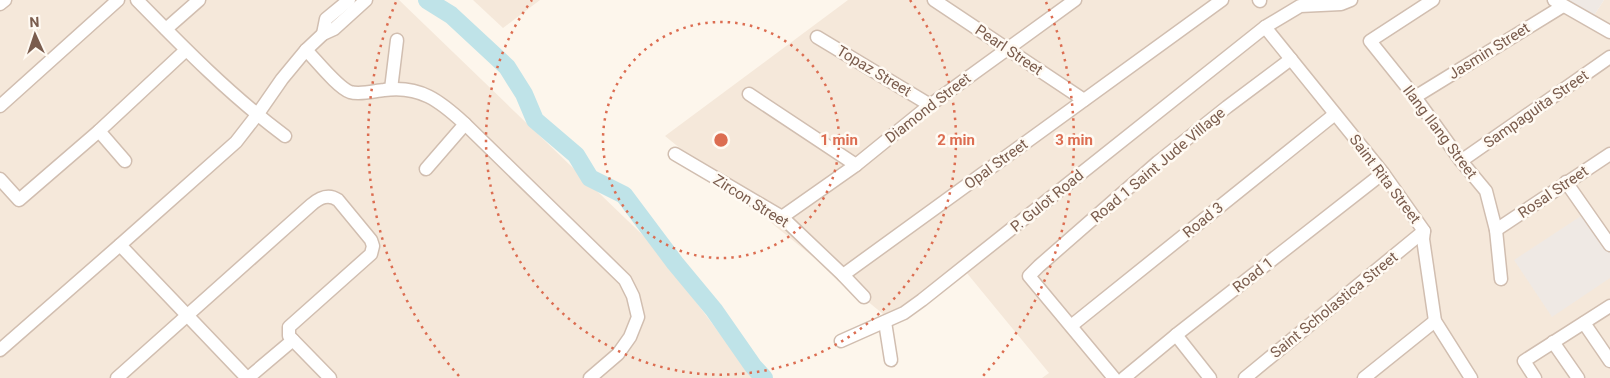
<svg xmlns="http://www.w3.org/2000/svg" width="1610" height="378" font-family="Roboto,sans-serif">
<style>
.residential{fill:#f5e8da}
.industrial{fill:#efe9e4}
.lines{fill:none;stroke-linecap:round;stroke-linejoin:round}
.river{stroke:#bfe3e8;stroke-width:18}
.minor-casing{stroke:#d1beb0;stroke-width:15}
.minor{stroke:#fff;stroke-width:12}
.ring{fill:none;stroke:#dc6d51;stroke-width:2.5;stroke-dasharray:2.5 5}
.labels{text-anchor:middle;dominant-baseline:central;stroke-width:5;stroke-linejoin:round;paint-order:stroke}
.street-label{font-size:15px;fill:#7a5c4d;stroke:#fffaf3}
.centre{fill:#dc6d51;stroke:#fffaf3;stroke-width:2.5}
.ring-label{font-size:15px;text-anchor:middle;font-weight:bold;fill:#dc6d51;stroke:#fffaf3;stroke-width:5;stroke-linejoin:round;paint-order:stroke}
</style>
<rect width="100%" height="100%" fill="#fdf6ec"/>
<g class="residential">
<path d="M0,0H399L654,246L753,378H0Z"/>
<path d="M473,0H540L503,28Z"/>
<path d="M848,0H1348L1298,6L975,255L888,318L665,136Z"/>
<path d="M1358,0H1561L1591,20L1604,0H1610V378H1042L1049,373L966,272L1263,28L1297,10L1344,8Z"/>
</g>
<g class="industrial">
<path d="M1561,0H1604L1591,20Z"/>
<path d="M1584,214L1610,253V278L1552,317L1514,260Z"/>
</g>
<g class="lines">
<path class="river" d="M427,0L451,15L507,67L524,94L535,120L576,155L590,178L624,195L675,263L714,310L753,366L764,378"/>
<defs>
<g id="minor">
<path d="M137,0C184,48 231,96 285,136"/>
<path d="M934,0L1084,100"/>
<path d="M1259,0L1260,1"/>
<path d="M1433,0L1370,41L1415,97L1461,161L1486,191L1496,230L1501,279"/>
<path d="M1554,0L1610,32"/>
<path d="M0,4L5,0"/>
<path d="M1265,27L1383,173L1424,231L1423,239L1435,321L1471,378"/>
<path d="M166,29L199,0"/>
<path d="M323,34L326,19L349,0"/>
<path d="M817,37L930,105"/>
<path d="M306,50C316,60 338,88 350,92C360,95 374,91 384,90C420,85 440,101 465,124L625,280L633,296L638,317L630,337L618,354L590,378"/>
<path d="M391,89L397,40"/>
<path d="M749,94L856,165"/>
<path d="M1415,97L1563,6"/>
<path d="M0,106L118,0"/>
<path d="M99,131L125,161"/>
<path d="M675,154L782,217L843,275L864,297"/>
<path d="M1461,161L1610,57"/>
<path d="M426,169L465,124"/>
<path d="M0,179L19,200L99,131L186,50"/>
<path d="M1566,182L1610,245"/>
<path d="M782,217L856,165L930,105L1075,0"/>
<path d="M1496,230L1610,154"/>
<path d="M120,245L247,378"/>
<path d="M843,275L1222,0"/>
<path d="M885,322L891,360"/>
<path d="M1584,323L1610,361"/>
<path d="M1071,326L1335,114"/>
<path d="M1176,335L1210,378"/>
<path d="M841,341L904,313L922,300L1265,27L1300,6L1341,4L1351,0"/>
<path d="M1553,342L1578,378"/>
<path d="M0,350L120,245L236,142L257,115L282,79L306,50L323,34L334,29L366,0"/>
<path d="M117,378L311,205C319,198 328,193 338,200L371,240L373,246L371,254L289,327V336L330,378"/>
<path d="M248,378L293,340"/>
<path d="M1114,378L1029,276L1039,266L1158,162L1227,107L1291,59"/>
<path d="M1124,378L1176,335L1383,173"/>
<path d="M1245,378L1424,231"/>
<path d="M1364,378L1435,321"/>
<path d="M1535,378L1524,361L1610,306"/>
</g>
</defs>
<use href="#minor" class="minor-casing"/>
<use href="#minor" class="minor"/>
</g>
<g class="ring">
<circle cx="721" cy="140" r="118"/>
<path d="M910 0A235 235 0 1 1 532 0"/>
<path d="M459 376A353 353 0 0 1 396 2M1046 2A353 353 0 0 1 983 376"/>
</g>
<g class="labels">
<g class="street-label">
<text transform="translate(1009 50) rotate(34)">Pearl Street</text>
<text transform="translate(1489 51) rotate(-32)">Jasmin Street</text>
<text transform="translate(874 71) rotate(31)">Topaz Street</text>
<text transform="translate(928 108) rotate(-38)">Diamond Street</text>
<text transform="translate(1536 109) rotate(-35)">Sampaguita Street</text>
<text transform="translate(1440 132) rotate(53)">Ilang Ilang Street</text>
<text transform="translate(996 164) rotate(-36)">Opal Street</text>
<text transform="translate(1158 165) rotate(-40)">Road 1 Saint Jude Village</text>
<text transform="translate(1385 179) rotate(53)">Saint Rita Street</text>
<text transform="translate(1553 192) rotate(-34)">Rosal Street</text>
<text transform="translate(751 201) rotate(32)">Zircon Street</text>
<text transform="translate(1047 201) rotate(-39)">P. Gulot Road</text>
<text transform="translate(1203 220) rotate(-39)">Road 3</text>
<text transform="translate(1253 275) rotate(-38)">Road 1</text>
<text transform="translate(1334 305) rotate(-39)">Saint Scholastica Street</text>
</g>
</g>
<circle cx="721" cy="140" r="8" class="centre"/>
<g class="ring-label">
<text x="839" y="145">1 min</text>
<text x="956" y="145">2 min</text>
<text x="1074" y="145">3 min</text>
</g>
<g transform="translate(35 35) rotate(357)" stroke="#fffaf3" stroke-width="4" paint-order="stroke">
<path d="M0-4L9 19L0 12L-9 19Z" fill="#7a5c4d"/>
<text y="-8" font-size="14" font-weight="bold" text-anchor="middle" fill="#7a5c4d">N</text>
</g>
</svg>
